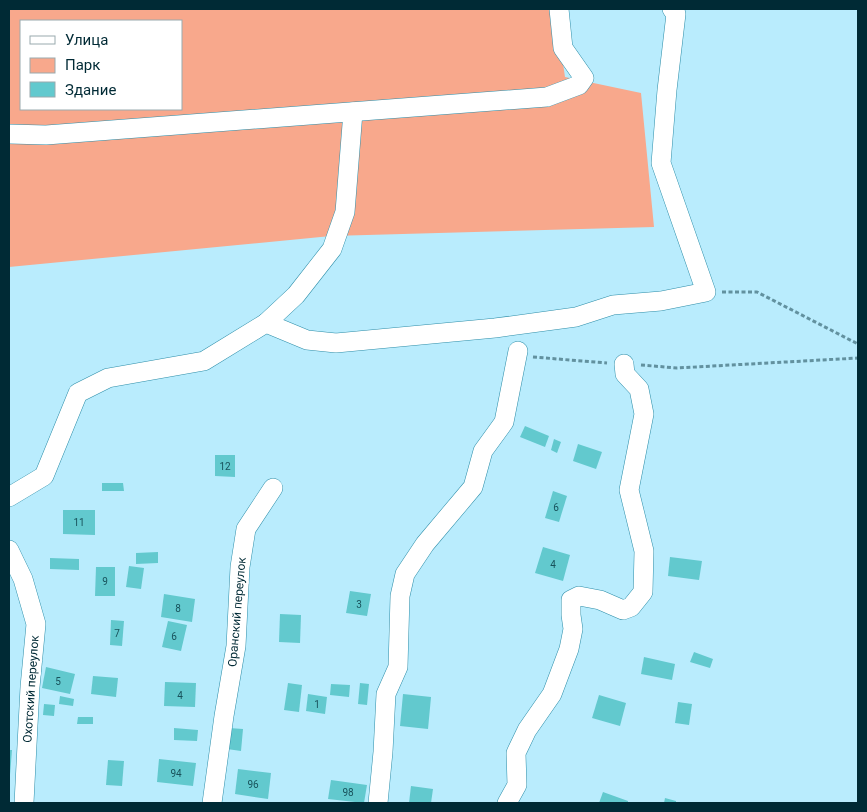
<svg xmlns="http://www.w3.org/2000/svg" width="867" height="812" font-family="Roboto,sans-serif">
<style>
.green{fill:#f8a88c;fill-rule:evenodd}
.building{fill:#62c9ce}
.lines{fill:none;stroke-linecap:round;stroke-linejoin:round}
.minor-casing{stroke:#2d8ea9;stroke-width:20}
.path{stroke:#62919f;stroke-width:3;stroke-dasharray:4 2.5;stroke-linecap:butt}
.minor{stroke:#fff;stroke-width:19}
.labels{text-anchor:middle;dominant-baseline:central;stroke-width:5;stroke-linejoin:round;paint-order:stroke}
.number-label{font-size:10px;fill:#18525b}
.street-label{font-size:12px;fill:#002a35;stroke:#fff}
</style>
<rect width="100%" height="100%" fill="#b9ecfd"/>
<path class="green" d="M9,9H555L565,77L641,93L654,227L331,236L9,267ZM21,21H181V109H21Z"/>
<g class="building">
<path d="M525,426L549,436L545,447L520,437Z"/>
<path d="M554,439L561,442L557,453L551,450Z"/>
<path d="M578,444L602,452L596,469L573,461Z"/>
<path d="M215,455H235V477L215,476Z"/>
<path d="M102,483H123L124,491H102Z"/>
<path d="M553,491L567,496L559,522L545,518Z"/>
<path d="M63,510H95V535L63,534Z"/>
<path d="M543,547L570,555L563,581L535,573Z"/>
<path d="M158,552V563L136,564V553Z"/>
<path d="M670,557L702,561L699,580L668,576Z"/>
<path d="M50,558L79,559V570L50,569Z"/>
<path d="M129,566L144,568L141,589L126,587Z"/>
<path d="M96,567H115V596H95Z"/>
<path d="M350,591L371,594L367,616L346,613Z"/>
<path d="M164,594L195,599L192,622L161,617Z"/>
<path d="M280,614L301,615L300,643L279,642Z"/>
<path d="M111,620L124,621L122,646L110,645Z"/>
<path d="M168,621L187,625L181,651L162,647Z"/>
<path d="M694,652L713,659L710,668L690,662Z"/>
<path d="M644,657L675,664L672,680L641,674Z"/>
<path d="M46,667L75,674L70,694L42,688Z"/>
<path d="M93,676L118,678L116,697L91,694Z"/>
<path d="M165,682L196,683L195,707L164,706Z"/>
<path d="M288,683L302,685L299,712L284,710Z"/>
<path d="M360,683L369,684L367,705L358,704Z"/>
<path d="M331,684L350,685L349,697L330,695Z"/>
<path d="M308,694L327,697L325,714L306,711Z"/>
<path d="M403,694L431,697L428,729L400,726Z"/>
<path d="M599,695L626,703L620,726L592,718Z"/>
<path d="M60,696L74,699L73,706L59,704Z"/>
<path d="M678,702L692,704L689,725L675,723Z"/>
<path d="M44,704L55,705L54,716L43,715Z"/>
<path d="M78,717H93V724H77Z"/>
<path d="M174,728L198,730L197,741L174,740Z"/>
<path d="M229,728L243,729L241,751L227,749Z"/>
<path d="M9,750H12L10,775H9Z"/>
<path d="M159,759L196,763L193,786L157,782Z"/>
<path d="M108,760L124,761L122,786L106,785Z"/>
<path d="M238,769L271,773L268,799L235,794Z"/>
<path d="M331,780L367,785L364,803L328,799Z"/>
<path d="M411,786L433,789L431,803H409Z"/>
<path d="M603,792L628,801V803H599Z"/>
<path d="M665,798L676,801V803H664Z"/>
</g>
<g class="lines">
<defs>
<g id="minor">
<path d="M9,134L46,135L547,97L579,85L584,78L563,48L559,9"/>
<path d="M266,323L296,295L332,249L345,212L353,112"/>
<path d="M9,497L44,476L78,393L108,378L204,361L266,323L307,340L336,343L495,328L576,317L613,305L661,301L706,292L661,163L667,90L676,14L672,9"/>
<path d="M9,550L23,579L36,624L30,687L24,803"/>
<path d="M212,803L224,716L236,646L240,567L246,529L273,488"/>
<path d="M378,803L383,752L386,694L398,667L400,596L405,574L425,544L473,487L483,451L504,422L518,351"/>
<path d="M507,803L517,785L516,753L527,730L552,694L569,649L573,629L571,615V600L579,596L600,600L623,610L631,607L643,592L644,551L629,490L644,414L639,389L625,374L624,364"/>
</g>
</defs>
<use href="#minor" class="minor-casing"/>
<g class="path">
<path d="M722,292H757L858,344"/>
<path d="M533,357L607,363"/>
<path d="M641,365L677,368L858,358"/>
</g>
<use href="#minor" class="minor"/>
</g>
<g class="labels">
<g class="number-label">
<text x="225" y="466">12</text>
<text x="556" y="507">6</text>
<text x="79" y="522">11</text>
<text x="553" y="564">4</text>
<text x="105" y="581">9</text>
<text x="359" y="604">3</text>
<text x="178" y="608">8</text>
<text x="117" y="633">7</text>
<text x="174" y="636">6</text>
<text x="58" y="681">5</text>
<text x="180" y="695">4</text>
<text x="317" y="704">1</text>
<text x="176" y="773">94</text>
<text x="253" y="784">96</text>
<text x="348" y="792">98</text>
</g>
<g class="street-label">
<text transform="translate(237 612) rotate(-85)">Оранский переулок</text>
<text transform="translate(31 689) rotate(-86)">Охотский переулок</text>
</g>
</g>
<rect width="867" height="812" fill="none" stroke="#002a35" stroke-width="20"/>
<rect x="20" y="20" width="162" height="90" fill="#ffffff" stroke="#99aaae"/>
<rect x="30" y="36" width="25" height="8" fill="#ffffff" stroke="#99aaae"/>
<text x="65" y="45" font-size="15" fill="#002a35">Улица</text>
<rect x="30" y="58" width="25" height="15" fill="#f8a88c" stroke="#99aaae"/>
<text x="65" y="70" font-size="15" fill="#002a35">Парк</text>
<rect x="30" y="82" width="25" height="15" fill="#62c9ce" stroke="#99aaae"/>
<text x="65" y="95" font-size="15" fill="#002a35">Здание</text>
</svg>
